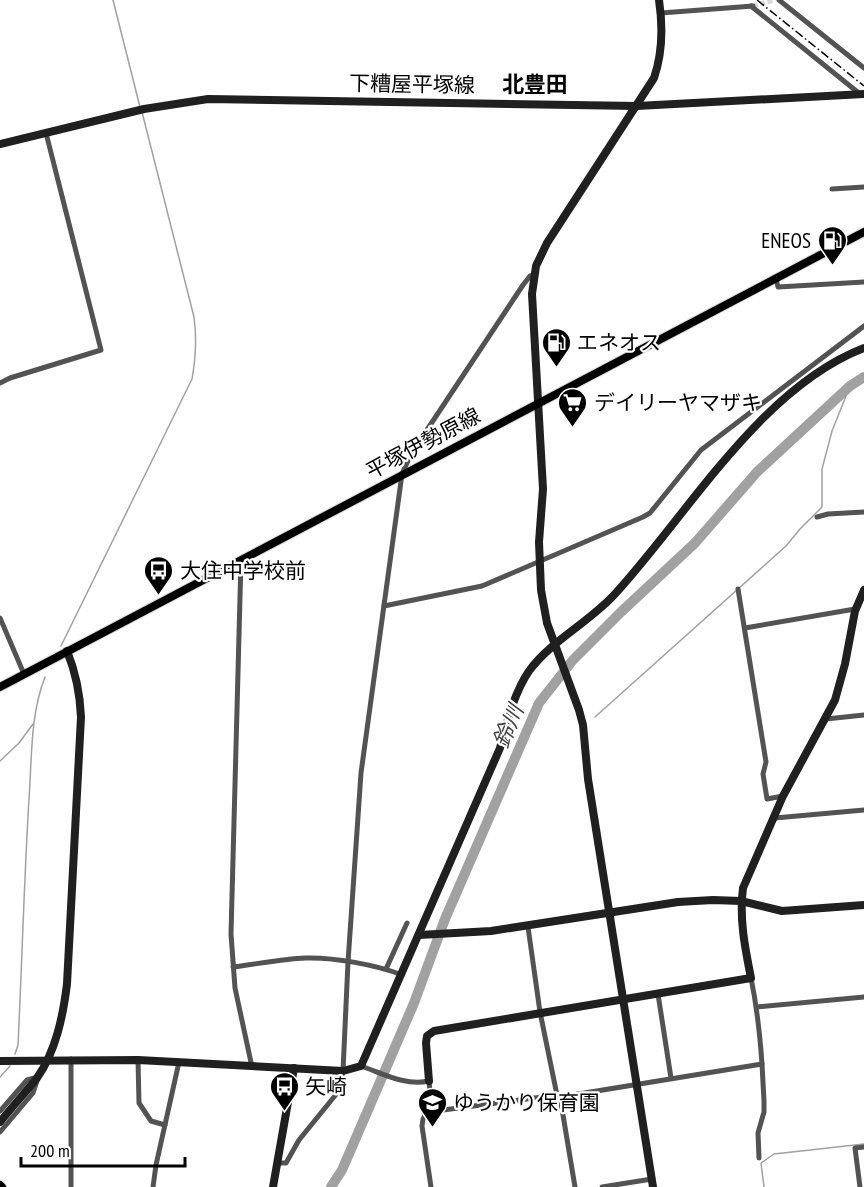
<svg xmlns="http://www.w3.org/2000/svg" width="864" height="1187" font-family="'PT Sans Narrow','Noto Sans JP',sans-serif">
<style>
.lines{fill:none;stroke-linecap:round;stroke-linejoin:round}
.stream{stroke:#a1a1a1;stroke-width:1.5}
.river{stroke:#a1a1a1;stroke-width:10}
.street-tunnel{stroke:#d9d9d9;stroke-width:5;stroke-dasharray:5 2.5;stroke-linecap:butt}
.primary-casing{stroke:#dbdbdb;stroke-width:10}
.street{stroke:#535353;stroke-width:5}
.secondary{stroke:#202020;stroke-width:8}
.primary{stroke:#000;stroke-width:8}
.rail{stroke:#000;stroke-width:1.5;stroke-dasharray:9 3 1.5 3;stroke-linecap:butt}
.labels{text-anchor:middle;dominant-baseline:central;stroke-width:4.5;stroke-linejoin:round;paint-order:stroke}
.street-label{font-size:21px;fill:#000;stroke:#fff}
.poi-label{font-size:21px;fill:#000;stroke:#fff;text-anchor:start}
.neighbourhood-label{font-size:22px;font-weight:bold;fill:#000;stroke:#fff}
.water-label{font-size:22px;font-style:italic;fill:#424242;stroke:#fff}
</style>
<rect width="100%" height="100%" fill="#fff"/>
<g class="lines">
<g class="stream">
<path d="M113,0L140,107"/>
<path d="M61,646L192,379C196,357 197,339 194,317L142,112"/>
<path d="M595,717L786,546L800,529L822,507V469L832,431L850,386"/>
<path d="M0,761L19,743L33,724"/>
<path d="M15,1054L18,1045C22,963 24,881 29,799C32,758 30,715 45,677"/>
<path d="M0,1077L10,1066"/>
<path d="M764,1187L761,1163L774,1154L864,1144"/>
</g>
<path class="river" d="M331,1187L342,1170L374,1096L414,1003L445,919L539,703L573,660L621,612L695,543L757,472L850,386L864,377"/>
<path class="street-tunnel" d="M753,6L774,0"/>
<defs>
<g id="primary">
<path d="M0,687L864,232"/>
<path d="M0,1185L2,1187"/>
</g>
</defs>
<use href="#primary" class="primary-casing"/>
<g class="street">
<path d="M779,0L864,68"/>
<path d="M751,6L860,94"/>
<path d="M661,13L753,6"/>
<path d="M832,189L864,187"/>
<path d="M776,279L778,287L864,282"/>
<path d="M0,383L10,378L101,350L46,133"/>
<path d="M817,517L828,514L864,512"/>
<path d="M241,560L231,934L235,988L252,1067"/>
<path d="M738,589L766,762L763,774L767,799L783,796"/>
<path d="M384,606L482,586L643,517L650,513L701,450L864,326"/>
<path d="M0,618L24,674"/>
<path d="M745,628L855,609"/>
<path d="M826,719L864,715"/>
<path d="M775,818L864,810"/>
<path d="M233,967C257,964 282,959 306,958C333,957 377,965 402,975"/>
<path d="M386,969L407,923"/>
<path d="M658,994L671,1078"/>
<path d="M757,1007L864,997"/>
<path d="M71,1059V1187"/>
<path d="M138,1060L139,1103L151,1121L165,1125"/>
<path d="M361,1066C384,1074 405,1086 429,1081L431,1103L423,1119L422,1126L431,1187"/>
<path d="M558,1095L560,1097L575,1187"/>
<path d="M560,1097L762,1064C760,1035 757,1007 751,978"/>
<path d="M0,1111L27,1080L38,1077"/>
<path d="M428,1112L557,1095L540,1012L528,927"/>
<path d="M0,1132L33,1093L37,1081"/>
<path d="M759,1158L758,1133L764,1112V1101L762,1064"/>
<path d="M278,1163H286L299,1140L338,1092L343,1071L348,962L361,773L402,474L411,454L523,285L530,276L534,275"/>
<path d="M153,1187L156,1165L179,1062"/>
<path d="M602,1187L652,1179"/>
<path d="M860,1187L855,1148L864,1147"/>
</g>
<g class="secondary">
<path d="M0,144L144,109L208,99L637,106L864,94"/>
<path d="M419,935L491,931L678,902L713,900L741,901L782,911L864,905"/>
<path d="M0,1061L138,1060L343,1071L361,1066L500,748C507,722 514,693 529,671C551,641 588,623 614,595C687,516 760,388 864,348"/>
<path d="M429,1081L426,1043L427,1036L434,1031L751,978C745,948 739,918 743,888L783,796L835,700L845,664L855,611L864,590"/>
<path d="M0,1122C12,1107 25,1093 37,1078C56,1051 63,1016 67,984L81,717C80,693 76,673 67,651"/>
<path d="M273,1187L294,1068"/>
<path d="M653,1187L588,779L583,725L579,710L547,623L541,590L539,542L543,489L532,294L536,266L547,243L654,78C663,52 663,27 659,0"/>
</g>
<use href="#primary" class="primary"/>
<path class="rail" d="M757,0L864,86"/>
</g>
<defs>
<symbol id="fuel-pin" viewBox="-11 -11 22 30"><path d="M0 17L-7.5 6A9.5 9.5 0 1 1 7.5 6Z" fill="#000" stroke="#fff"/><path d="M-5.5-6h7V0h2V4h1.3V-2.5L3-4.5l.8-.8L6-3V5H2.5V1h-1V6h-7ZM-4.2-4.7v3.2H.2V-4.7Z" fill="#fff"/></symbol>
<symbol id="supermarket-pin" viewBox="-11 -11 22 30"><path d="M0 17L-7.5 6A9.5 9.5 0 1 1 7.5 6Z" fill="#000" stroke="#fff"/><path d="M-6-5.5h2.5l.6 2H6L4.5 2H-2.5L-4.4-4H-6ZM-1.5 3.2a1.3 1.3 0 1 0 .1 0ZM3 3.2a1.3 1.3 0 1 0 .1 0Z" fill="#fff"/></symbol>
<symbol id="bus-pin" viewBox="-11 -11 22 30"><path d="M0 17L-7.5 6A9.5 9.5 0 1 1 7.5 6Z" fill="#000" stroke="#fff"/><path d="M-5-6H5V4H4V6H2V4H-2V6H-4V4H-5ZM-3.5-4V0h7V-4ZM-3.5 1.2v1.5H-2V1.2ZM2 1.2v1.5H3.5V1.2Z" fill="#fff"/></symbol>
<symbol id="school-pin" viewBox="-11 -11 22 30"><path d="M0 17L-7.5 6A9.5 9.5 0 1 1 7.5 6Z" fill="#000" stroke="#fff"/><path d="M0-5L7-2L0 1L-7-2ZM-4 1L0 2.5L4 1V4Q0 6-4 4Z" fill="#fff"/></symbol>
</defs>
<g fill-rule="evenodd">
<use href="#fuel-pin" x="816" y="224" width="33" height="45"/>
<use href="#fuel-pin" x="540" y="326" width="33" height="45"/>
<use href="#supermarket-pin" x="556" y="386" width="33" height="45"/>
<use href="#bus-pin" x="142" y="554" width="33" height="45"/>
<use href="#bus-pin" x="268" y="1070" width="33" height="45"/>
<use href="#school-pin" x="416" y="1086" width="33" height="45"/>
</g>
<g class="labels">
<g class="street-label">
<text transform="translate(412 84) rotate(1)">下糟屋平塚線</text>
<text transform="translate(423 443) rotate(-28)">平塚伊勢原線</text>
</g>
<g class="poi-label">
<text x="811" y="240" text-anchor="end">ENEOS</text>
<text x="577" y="342">エネオス</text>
<text x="594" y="402">デイリーヤマザキ</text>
<text x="180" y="570">大住中学校前</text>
<text x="305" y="1086">矢崎</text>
<text x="453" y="1102">ゆうかり保育園</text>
</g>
<g class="neighbourhood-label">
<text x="535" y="84">北豊田</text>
</g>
<g class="water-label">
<text transform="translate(508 726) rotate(-67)">鈴川</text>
</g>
</g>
<path d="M21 1157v9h164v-9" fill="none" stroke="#000000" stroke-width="3"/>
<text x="30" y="1157" font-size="18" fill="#000000" stroke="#ffffff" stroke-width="4.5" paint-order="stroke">200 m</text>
</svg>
